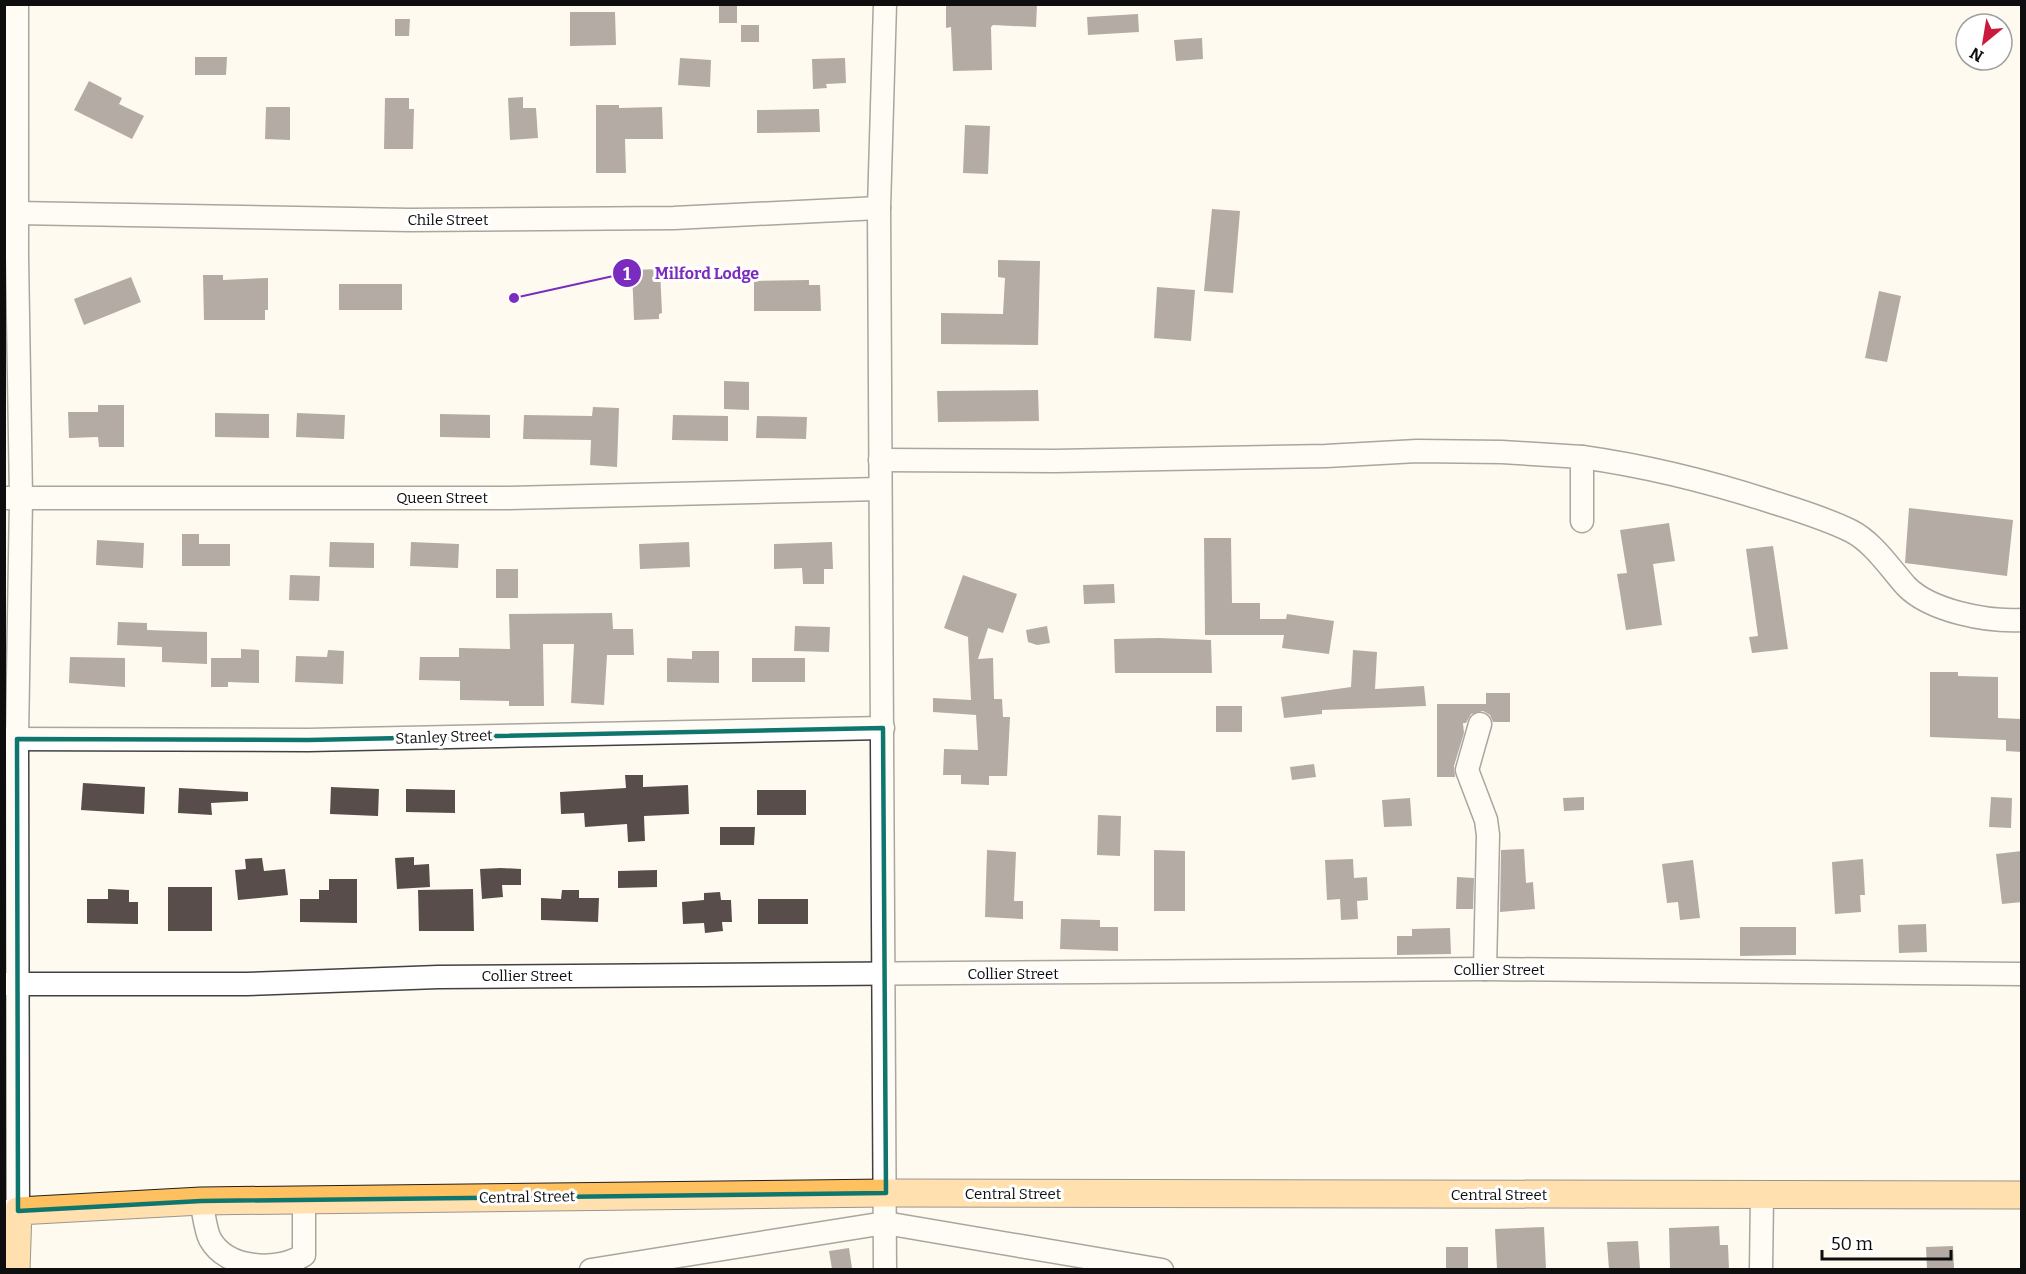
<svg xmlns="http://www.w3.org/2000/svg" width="2026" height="1274" font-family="Bitter,serif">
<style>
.building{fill:#584d4a}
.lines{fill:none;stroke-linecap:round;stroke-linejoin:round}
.minor-casing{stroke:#414141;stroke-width:25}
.major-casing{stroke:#1f1f1f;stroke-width:29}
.minor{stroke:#fff;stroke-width:22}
.major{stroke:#ffc05f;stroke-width:27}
.marked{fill:none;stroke:#0f766e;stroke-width:4.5;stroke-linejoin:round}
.labels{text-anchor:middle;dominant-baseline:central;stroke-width:6;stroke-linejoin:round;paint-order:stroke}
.street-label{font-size:15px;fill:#0e0e0e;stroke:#fff}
.leader{fill:none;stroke:#7b2cbf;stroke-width:2}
.callout-dot{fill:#7b2cbf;stroke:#fff;stroke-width:2}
.mark-label{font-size:18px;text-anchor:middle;font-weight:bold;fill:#fff}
.callout-label{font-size:16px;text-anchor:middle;font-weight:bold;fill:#7b2cbf;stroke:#fff;stroke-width:6;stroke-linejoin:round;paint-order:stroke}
</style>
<rect width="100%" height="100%" fill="#fffaef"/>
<g class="building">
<rect x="719" y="4" width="18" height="19"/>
<path d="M946,4H1037L1036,27L993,25L991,27L992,70L953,71L951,27L946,28Z"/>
<path d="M570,12H615L616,45L570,46Z"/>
<path d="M1138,14L1139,32L1088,35L1087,17Z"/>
<path d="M395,19H410L409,36H395Z"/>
<rect x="741" y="25" width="18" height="17"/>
<path d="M1202,38L1203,59L1176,61L1174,40Z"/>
<path d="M195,57H227L226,75H195Z"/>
<path d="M680,58L711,60L710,87L678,85Z"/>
<path d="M845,58L846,83L826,84L827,88L813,89L812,59Z"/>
<path d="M89,81L122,98L119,104L144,116L132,139L74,110Z"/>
<path d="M523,97V108H536L538,138L510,140L508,98Z"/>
<path d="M385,98H409V109H414L413,149H384Z"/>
<path d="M596,105H619V108L662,107L663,139H625L626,173H596Z"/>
<path d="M266,107H290V140L265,139Z"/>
<path d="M819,109L820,132L757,133V110Z"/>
<path d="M965,125L990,126L988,174L963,173Z"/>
<path d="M1212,209L1240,211L1233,293L1204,291Z"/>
<path d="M998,260L1040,261L1038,345L941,344V313L1003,314L1005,278L998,277Z"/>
<path d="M660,269L662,313L659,314V319L634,320L632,270Z"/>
<path d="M203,275H223V280L268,278V310H265V320H204Z"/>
<path d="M131,277L141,302L84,325L74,299Z"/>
<path d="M809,280V285H820L821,311H754V281Z"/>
<rect x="339" y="284" width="63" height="26"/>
<path d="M1157,287L1195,290L1191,341L1154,338Z"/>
<path d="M1879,291L1901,296L1887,362L1865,358Z"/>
<path d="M724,381L749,382V410L724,409Z"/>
<path d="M1038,390L1039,421L938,422L937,391Z"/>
<path d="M98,405H124V447H99L98,437L69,438L68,412H98Z"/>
<path d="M593,407L619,408L617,467L590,465L591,440L523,439L524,415L592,416Z"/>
<path d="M215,413L269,414V438L215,437Z"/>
<path d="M297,413L345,415L344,439L296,437Z"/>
<path d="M440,414L490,415V438L440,437Z"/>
<path d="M673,415L728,416V441L672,440Z"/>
<path d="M757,416L807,417L806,439L756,438Z"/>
<path d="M1909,508L2013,520L2007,576L1905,563Z"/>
<path d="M1669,523L1675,561L1653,564L1662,625L1626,630L1617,574L1627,573L1620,530Z"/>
<path d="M182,534H199V544H230V566H182Z"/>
<path d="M1204,538H1231L1232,603H1260V619H1286L1287,614L1334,621L1329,654L1282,648L1284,635H1205Z"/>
<path d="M97,540L144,543L143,568L96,565Z"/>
<path d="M330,542L374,543V568L329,567Z"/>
<path d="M411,542L459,544L458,568L410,566Z"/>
<path d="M689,542L690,567L640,569L639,544Z"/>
<path d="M832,542L833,569H824V584H803L802,568L774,569V544Z"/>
<path d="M1773,546L1788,649L1752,653L1749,637L1758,636L1746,549Z"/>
<rect x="496" y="569" width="22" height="29"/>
<path d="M290,575L320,576L319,601L289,600Z"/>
<path d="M963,575L1017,594L1003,633L988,628L978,659L993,658L994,699H1002L1003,717H1010L1007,776H989V785L961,784V775H943L944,749L978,750L976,715L933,712V698L971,700L968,637L944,628Z"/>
<path d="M1114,584L1115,603L1084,604L1083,585Z"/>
<path d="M612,613L613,629H633L634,655H607L604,705L571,703L574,644H543L544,706H509V701L460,700V681L419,680L420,657H459V648L510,649L509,614Z"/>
<path d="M118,622L147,623V630L207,632V664L162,662V647L117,645Z"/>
<path d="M795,626L830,627L829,652L794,651Z"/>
<path d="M1047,626L1050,643L1037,645L1028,642L1026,630Z"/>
<path d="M1158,638L1211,640L1212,673H1115L1114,639Z"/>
<path d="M241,649L259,650V683L228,682V687H211V658H241Z"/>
<path d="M328,650L344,651L343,684L295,682L296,656L327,657Z"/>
<path d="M1353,650L1377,652L1375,689L1424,686L1426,706L1322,710V714L1284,718L1281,697L1351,687Z"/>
<path d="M692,651H719V683L667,682V658L692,659Z"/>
<path d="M70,657L125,658V687L69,683Z"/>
<rect x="752" y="658" width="53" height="24"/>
<path d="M1930,672H1958V676L1998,677V718L2022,719V752L2006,751V740L1930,737Z"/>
<path d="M1486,693H1510V722H1493L1490,715L1483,711L1471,714L1466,723H1463L1464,733L1454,766L1455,777H1437V704H1486Z"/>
<rect x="1216" y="706" width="26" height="26"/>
<path d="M1314,764L1316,777L1292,780L1290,767Z"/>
<path d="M625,775H643V787L688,785L689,814L644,816L645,841L628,842L627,824L585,827L584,813L561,814L560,792L626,788Z"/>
<path d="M83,783L145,787L144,814L81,810Z"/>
<path d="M331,787L379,789L378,816L330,814Z"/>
<path d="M179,788L248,792V801L211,803L212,815L178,813Z"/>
<path d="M406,789L455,790V813L406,812Z"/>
<rect x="757" y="790" width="49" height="25"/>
<path d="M1584,797V810L1564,811L1563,798Z"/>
<path d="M1991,797L2012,798L2011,828L1989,827Z"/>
<path d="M1410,798L1412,826L1384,827L1382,800Z"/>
<path d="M1098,815L1121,816L1120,856L1097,855Z"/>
<path d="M720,827H755L754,845H720Z"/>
<path d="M1524,849L1526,883L1533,882L1535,909L1500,912L1501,850Z"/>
<path d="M987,850L1016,852L1014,901H1023V919L985,917Z"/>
<path d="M1154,850L1185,851V911H1154Z"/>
<path d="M2022,851V902L2002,904L1996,854Z"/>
<path d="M414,857V865L429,864L430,887L397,889L395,858Z"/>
<path d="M262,858L264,871L285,869L288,895L238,900L235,870L246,869L245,859Z"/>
<path d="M1353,859L1354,878L1367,877L1368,900L1357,901L1358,919L1341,920L1340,899L1327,900L1325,860Z"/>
<path d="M1863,859L1865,895H1860L1861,912L1835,914L1832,862Z"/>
<path d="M1693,860L1700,918L1680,920L1678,902L1667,903L1662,864Z"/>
<path d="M501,868L521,869V885H502L503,897L482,899L480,869Z"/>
<path d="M657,870V887L618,888V871Z"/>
<path d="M1457,877L1474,878L1473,909H1456Z"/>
<path d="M329,879H357V923L300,922V899H319V890H329Z"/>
<rect x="168" y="887" width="44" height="44"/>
<path d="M108,889L129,890V902H138V924L87,923V899H108Z"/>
<path d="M473,889L474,931H419L418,890Z"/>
<path d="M562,890H579V898H599L598,922L541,920V898L561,899Z"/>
<path d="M720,892L721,900H731L732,922H722L723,931L705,933L704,923L683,924L682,902L704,900V893Z"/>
<rect x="758" y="899" width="50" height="25"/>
<path d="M1061,919L1100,920V927H1118V951L1060,949Z"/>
<path d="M1926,924L1927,952L1899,953L1898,925Z"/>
<path d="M1740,927H1796V955L1740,956Z"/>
<path d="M1450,928L1451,954L1397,955V936H1412V929Z"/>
<path d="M1719,1226L1720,1245H1728L1729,1269H1670L1669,1228Z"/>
<path d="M1544,1227L1546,1269H1497L1495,1229Z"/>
<path d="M1638,1241L1640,1269H1609L1607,1242Z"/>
<path d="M1953,1246L1954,1269H1927L1926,1247Z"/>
<rect x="1446" y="1247" width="22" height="22"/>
<path d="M849,1248L852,1268L832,1269L829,1251Z"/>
</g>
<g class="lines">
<defs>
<g id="minor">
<path d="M16,213L410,220L674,218L879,208"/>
<path d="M1582,457C1646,466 1707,481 1769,501C1797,510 1825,518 1851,531C1873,542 1890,568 1906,586C1930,611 1987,622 2022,620"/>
<path d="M880,460L1055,461L1326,456L1417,451L1502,452L1582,457V521"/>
<path d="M4,498H509L880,489"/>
<path d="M1480,724L1467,770L1486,820L1488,835L1485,969"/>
<path d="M4,739L308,740L883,728"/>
<path d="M4,984H246L438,977L1485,969L2022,974"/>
<path d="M201,1201C204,1213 205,1229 210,1239C227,1270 278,1272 304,1255V1200"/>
<path d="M4,1211H18L17,739L21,498L17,256V4"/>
<path d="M591,1270L885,1223L1162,1270"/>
<path d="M885,1270L879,208L885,4"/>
<path d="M1761,1270L1762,1196"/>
</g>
<path id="major" d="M16,1270L18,1211L201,1201L886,1193L2022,1195"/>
</defs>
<use href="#minor" class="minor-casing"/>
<use href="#major" class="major-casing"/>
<use href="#minor" class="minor"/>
<use href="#major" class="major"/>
</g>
<path d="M0 0H2026V1274H0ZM883,728L886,1193L201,1201L18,1211L17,739L308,740Z" fill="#fffaef" fill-opacity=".55" fill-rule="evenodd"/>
<path class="marked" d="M883,728L886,1193L201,1201L18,1211L17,739L308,740Z"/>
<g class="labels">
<g class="street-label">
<text x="448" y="220">Chile Street</text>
<text x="442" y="498">Queen Street</text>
<text transform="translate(444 737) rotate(-2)">Stanley Street</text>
<text x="1499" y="970">Collier Street</text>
<text x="1013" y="974">Collier Street</text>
<text x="527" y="976">Collier Street</text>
<text x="1013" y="1194">Central Street</text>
<text x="1499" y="1195">Central Street</text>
<text transform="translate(527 1197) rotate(-1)">Central Street</text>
</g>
</g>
<path class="leader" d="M514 298L627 273"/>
<g class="callout-dot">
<circle cx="514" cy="298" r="6"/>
<circle cx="627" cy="273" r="15"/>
</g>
<g class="mark-label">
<text x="627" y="280">1</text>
</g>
<g class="callout-label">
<text x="707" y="279">Milford Lodge</text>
</g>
<rect width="2026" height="1274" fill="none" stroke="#0e0e0e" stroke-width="12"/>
<g transform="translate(1984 42) rotate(210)"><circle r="28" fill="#ffffff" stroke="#9f9f9f" stroke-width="1.5"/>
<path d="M0-4.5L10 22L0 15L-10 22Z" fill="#ca1a3d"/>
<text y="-9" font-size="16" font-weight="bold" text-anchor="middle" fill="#0e0e0e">N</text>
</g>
<path d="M1822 1250v9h129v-9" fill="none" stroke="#0e0e0e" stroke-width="3"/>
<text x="1831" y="1250" font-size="18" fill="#0e0e0e" stroke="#ffffff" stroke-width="4.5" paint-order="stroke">50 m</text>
</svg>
